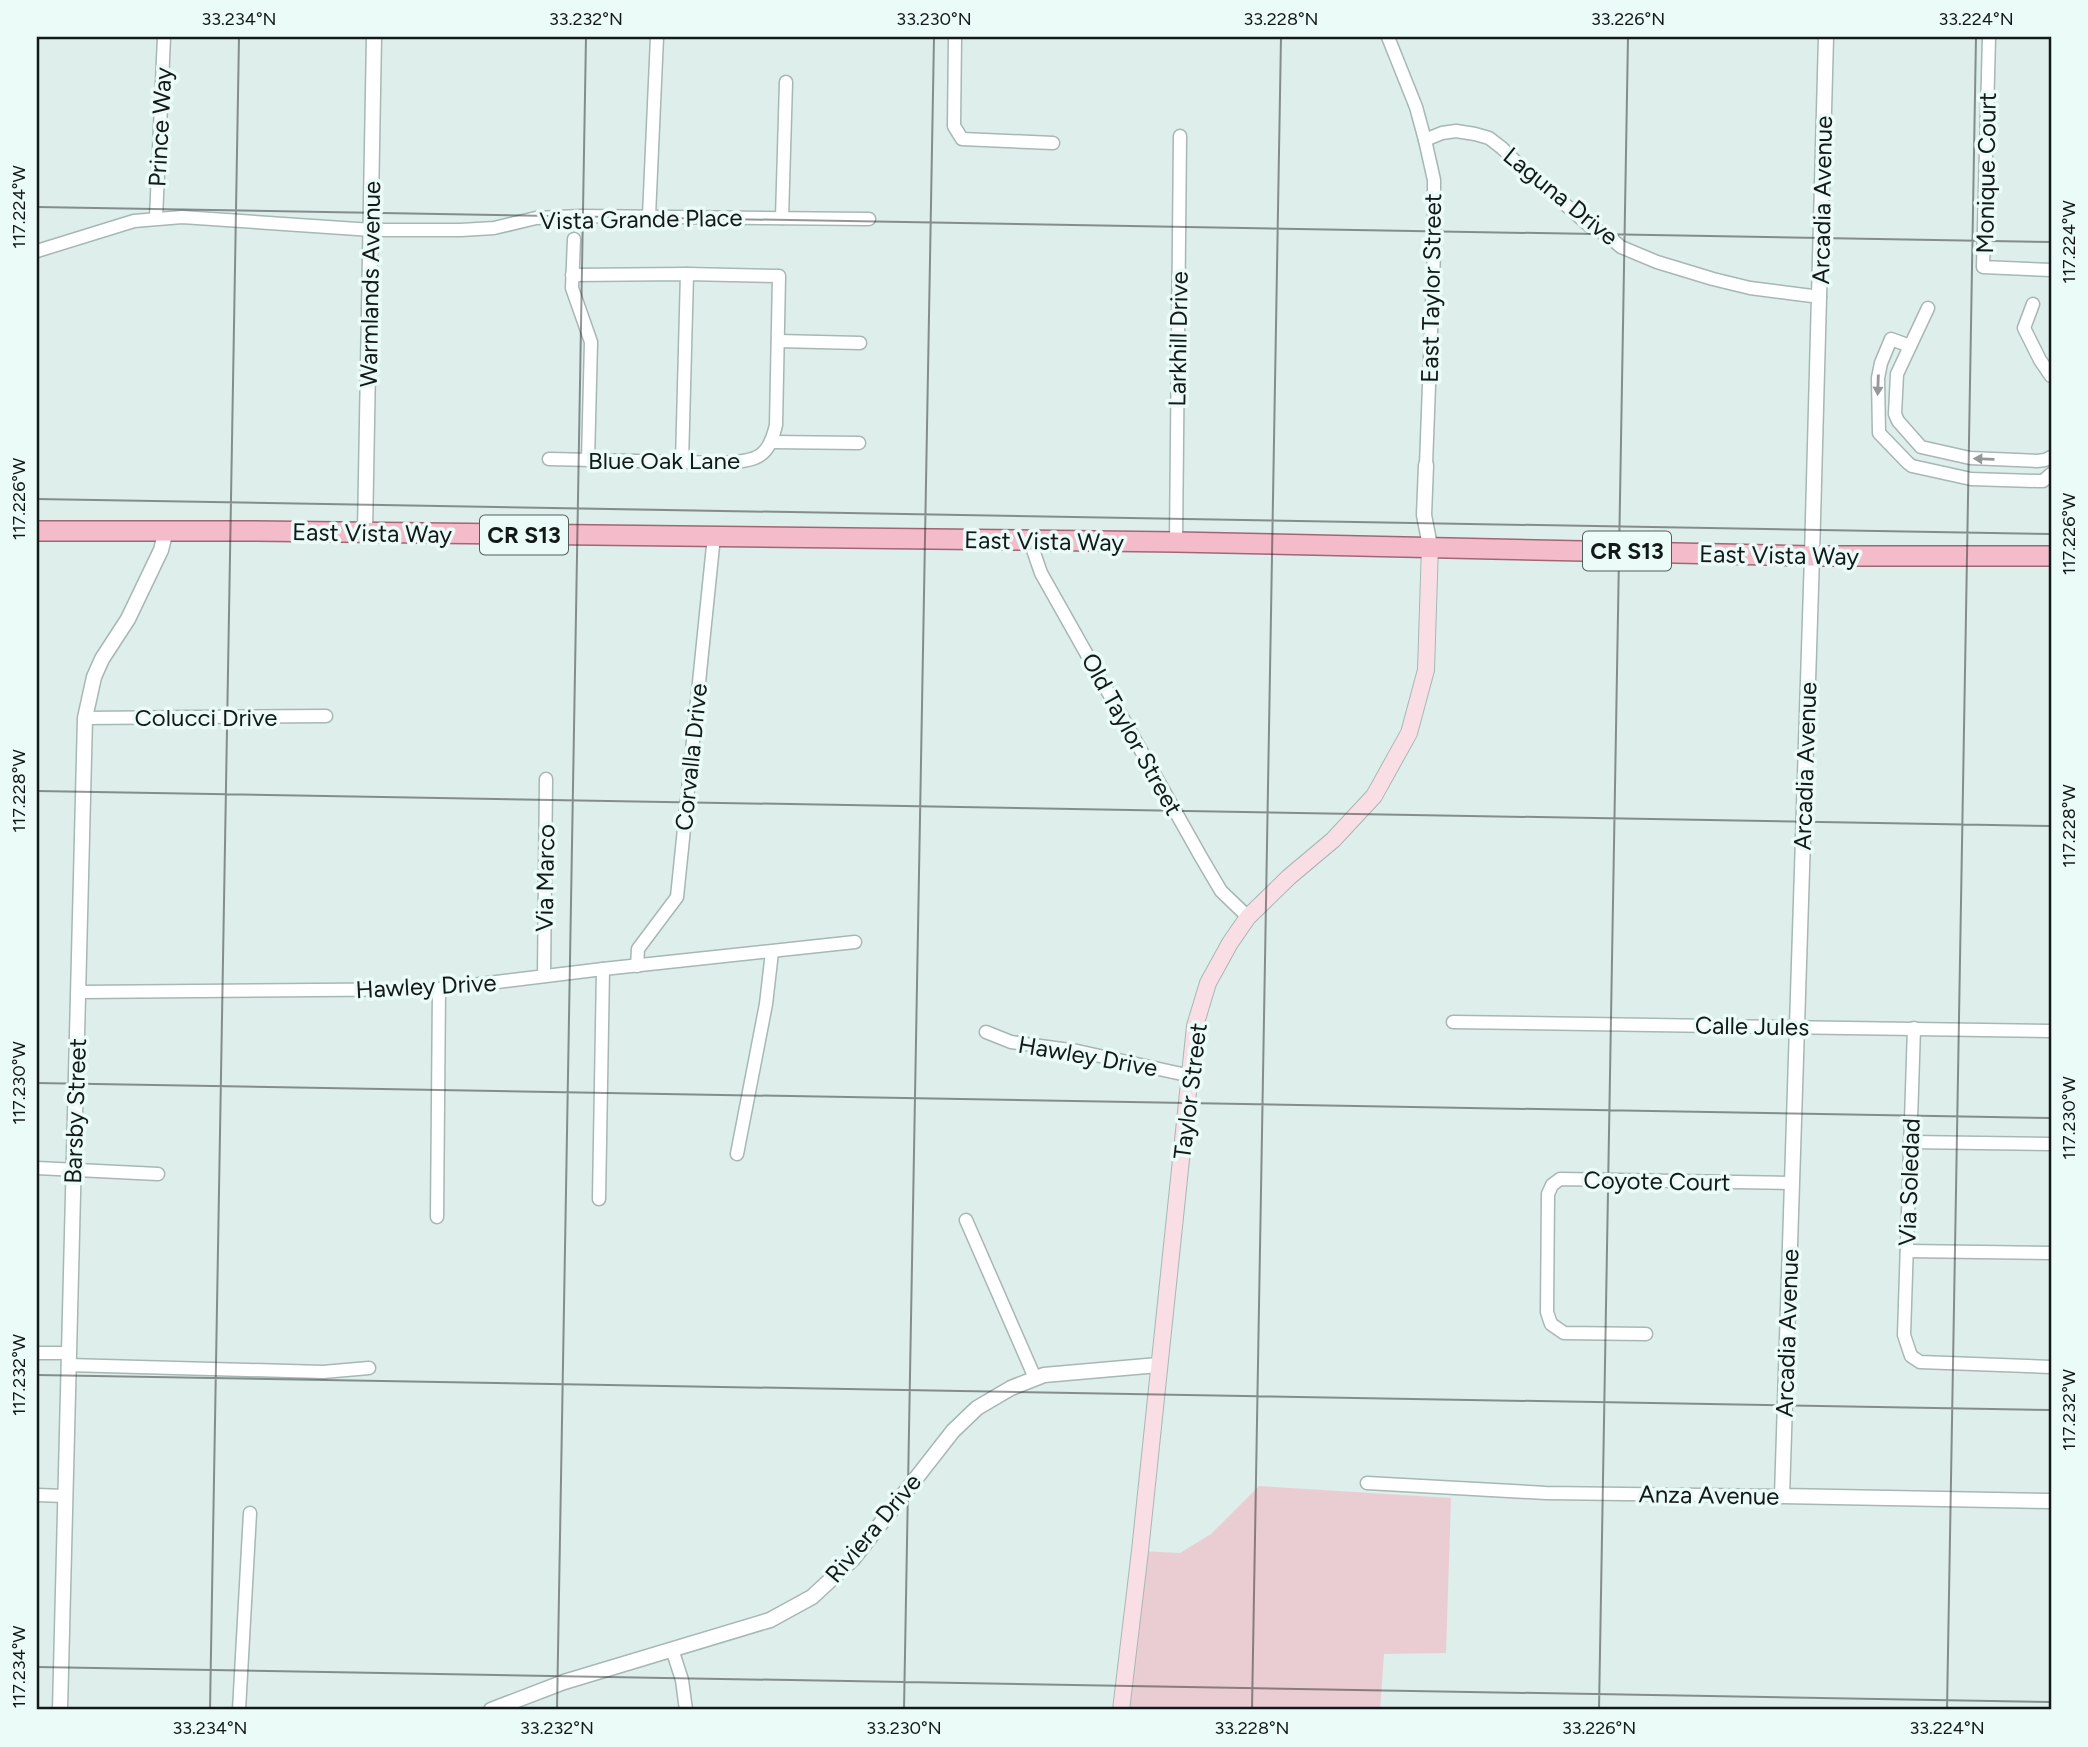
<svg xmlns="http://www.w3.org/2000/svg" width="2088" height="1747" font-family="Figtree,sans-serif">
<style>
.grass{fill:#eacdd3}
.lines{fill:none;stroke-linecap:round;stroke-linejoin:round}
.minor-casing{stroke:#a7b7b4;stroke-width:15}
.tertiary-casing{stroke:#a7b7b4;stroke-width:17}
.secondary-casing{stroke:#a7b7b4;stroke-width:18}
.primary-casing{stroke:#a06676;stroke-width:22}
.minor{stroke:#fff;stroke-width:12}
.tertiary{stroke:#fff;stroke-width:14}
.secondary{stroke:#f9dee5;stroke-width:16}
.primary{stroke:#f4bccb;stroke-width:19}
.oneway{fill:#959897}
.ticks{fill:none;stroke:#131918;stroke-width:2;stroke-opacity:0.45}
.labels{text-anchor:middle;dominant-baseline:central;stroke-width:7;stroke-linejoin:round;paint-order:stroke}
.shield{fill:#ebfbf8;stroke:#545d5b;stroke-width:2}
.shield-label{font-size:23px;font-weight:bold;fill:#131918}
.street-label{font-size:24px;fill:#131918;stroke:#ebfbf8}
.neatline{fill:none;stroke:#131918;stroke-width:2.5}
.ticks-label{font-size:18px;text-anchor:middle;fill:#131918}
</style>
<rect width="100%" height="100%" fill="#deeeeb"/>
<path class="grass" d="M1259,1486L1451,1498L1446,1653L1384,1654L1380,1710H1122L1140,1551L1180,1553L1211,1534Z"/>
<g class="lines">
<defs>
<g id="minor">
<path d="M955,37L954,126L962,139L1053,143"/>
<path d="M1388,37L1416,107L1425,140L1434,180V252L1426,465"/>
<path d="M1989,37L1983,267L2051,270"/>
<path d="M1425,140L1442,133L1456,131L1475,134L1489,138L1502,148L1515,161L1591,227L1607,235L1621,247L1657,262L1713,279L1750,288L1820,297"/>
<path d="M649,216L657,37"/>
<path d="M156,218L164,37"/>
<path d="M782,218L786,82"/>
<path d="M574,239L572,288L591,342L588,460"/>
<path d="M37,251L134,221L182,217L372,230H461L494,228L536,218L580,216L869,219"/>
<path d="M2033,304L2024,328L2040,360L2051,376"/>
<path d="M1928,308L1897,374L1895,414L1898,421L1921,447L1970,458L2037,461L2045,460L2051,457"/>
<path d="M778,341L860,343"/>
<path d="M1910,346L1891,339L1881,363L1878,378L1879,433L1908,463L1912,466L1971,479L2038,481H2043L2051,474"/>
<path d="M772,442L859,443"/>
<path d="M549,459L724,463C757,460 768,459 776,425L779,276L687,274L572,275"/>
<path d="M682,462L687,274"/>
<path d="M1030,541L1041,573L1201,857L1221,891L1248,917"/>
<path d="M1176,542L1180,136"/>
<path d="M85,718L326,716"/>
<path d="M637,966L638,949L677,897L714,536"/>
<path d="M544,976L546,779"/>
<path d="M79,992L439,989L603,969L855,942"/>
<path d="M1453,1022L2051,1031"/>
<path d="M1914,1028L1904,1335L1911,1356L1920,1362L2051,1367"/>
<path d="M986,1032L1011,1042L1077,1051L1191,1076"/>
<path d="M1910,1142L2051,1144"/>
<path d="M737,1154L766,1004L772,952"/>
<path d="M37,1168L158,1174"/>
<path d="M599,1199L603,969"/>
<path d="M437,1217L439,989"/>
<path d="M966,1220L1035,1378"/>
<path d="M1907,1251L2051,1253"/>
<path d="M1646,1334L1564,1333L1551,1324L1547,1312L1548,1194L1552,1185L1560,1179L1792,1183"/>
<path d="M37,1353H69"/>
<path d="M68,1365L323,1372L369,1368"/>
<path d="M1367,1483L1546,1493L1782,1496"/>
<path d="M37,1495L65,1496"/>
<path d="M672,1649L682,1680L686,1710"/>
<path d="M239,1710L250,1513"/>
</g>
<g id="tertiary">
<path d="M1826,37L1812,556L1782,1496L2051,1501"/>
<path d="M1426,465L1424,515L1430,546"/>
<path d="M365,532L374,37"/>
<path d="M60,1710L85,718L94,677L102,659L128,619L161,550L166,530"/>
<path d="M491,1710L564,1682L770,1620L812,1597L853,1559L953,1431L977,1408L1011,1388L1044,1375L1158,1365"/>
</g>
<path id="secondary" d="M1121,1710L1140,1551L1195,1026L1208,983L1230,943L1248,917L1289,877L1333,840L1374,796L1409,733L1426,670L1430,546"/>
<path id="primary" d="M37,531H252L1176,542L1812,556H2051"/>
</defs>
<use href="#minor" class="minor-casing"/>
<use href="#tertiary" class="tertiary-casing"/>
<use href="#secondary" class="secondary-casing"/>
<use href="#primary" class="primary-casing"/>
<use href="#minor" class="minor"/>
<use href="#tertiary" class="tertiary"/>
<use href="#secondary" class="secondary"/>
<use href="#primary" class="primary"/>
</g>
<defs><path id="oneway-solid" d="M-6-.8H1V-3.2L6.5 0L1 3.2V.8H-6Z" transform="scale(1.75)"/></defs>
<g class="oneway">
<use href="#oneway-solid" transform="translate(1878 385) rotate(92)"/>
<use href="#oneway-solid" transform="translate(1984 459) rotate(-178)"/>
</g>
<path class="ticks" d="M37,207L2051,242M37,499L2051,534M37,791L2051,826M37,1083L2051,1118M37,1375L2051,1410M37,1667L2051,1702M210,1710L239,37M557,1710L586,37M904,1710L934,37M1252,1710L1281,37M1599,1710L1628,37M1947,1710L1976,37"/>
<g class="labels">
<g class="shield">
<rect x="480" y="515.5" width="88" height="39" rx="5"/>
<rect x="1583" y="531.5" width="88" height="39" rx="5"/>
</g>
<g class="shield-label">
<text x="524" y="535">CR S13</text>
<text x="1627" y="551">CR S13</text>
</g>
<g class="street-label">
<text transform="translate(160 127) rotate(-87)">Prince Way</text>
<text transform="translate(1986 173) rotate(-89)">Monique Court</text>
<text transform="translate(1561 196) rotate(39)">Laguna Drive</text>
<text transform="translate(1822 200) rotate(-89)">Arcadia Avenue</text>
<text transform="translate(641 219) rotate(-1)">Vista Grande Place</text>
<text transform="translate(370 284) rotate(-89)">Warmlands Avenue</text>
<text transform="translate(1431 288) rotate(-89)">East Taylor Street</text>
<text transform="translate(1178 339) rotate(-89)">Larkhill Drive</text>
<text x="664" y="460">Blue Oak Lane</text>
<text transform="translate(372 533) rotate(1)">East Vista Way</text>
<text transform="translate(1044 541) rotate(1)">East Vista Way</text>
<text transform="translate(1779 555) rotate(1)">East Vista Way</text>
<text x="206" y="717">Colucci Drive</text>
<text transform="translate(1132 734) rotate(61)">Old Taylor Street</text>
<text transform="translate(691 757) rotate(-84)">Corvalla Drive</text>
<text transform="translate(1805 766) rotate(-88)">Arcadia Avenue</text>
<text transform="translate(545 878) rotate(-89)">Via Marco</text>
<text transform="translate(426 986) rotate(-3)">Hawley Drive</text>
<text transform="translate(1752 1026) rotate(1)">Calle Jules</text>
<text transform="translate(1088 1056) rotate(10)">Hawley Drive</text>
<text transform="translate(1190 1091) rotate(-83)">Taylor Street</text>
<text transform="translate(75 1111) rotate(-88)">Barsby Street</text>
<text transform="translate(1657 1181) rotate(1)">Coyote Court</text>
<text transform="translate(1909 1182) rotate(-88)">Via Soledad</text>
<text transform="translate(1787 1333) rotate(-88)">Arcadia Avenue</text>
<text transform="translate(1709 1495) rotate(1)">Anza Avenue</text>
<text transform="translate(873 1528) rotate(-50)">Riviera Drive</text>
</g>
</g>
<rect width="2088" height="1747" fill="none" stroke="#ebfbf8" stroke-width="77"/>
<rect x="38" y="38" width="2012" height="1670" class="neatline"/>
<g class="ticks-label">
<text x="239" y="25">33.234°N</text>
<text x="586" y="25">33.232°N</text>
<text x="934" y="25">33.230°N</text>
<text x="1281" y="25">33.228°N</text>
<text x="1628" y="25">33.226°N</text>
<text x="1976" y="25">33.224°N</text>
<text transform="translate(19 207) rotate(-90)" y="6">117.224°W</text>
<text transform="translate(2069 242) rotate(-90)" y="6">117.224°W</text>
<text transform="translate(19 499) rotate(-90)" y="6">117.226°W</text>
<text transform="translate(2069 534) rotate(-90)" y="6">117.226°W</text>
<text transform="translate(19 791) rotate(-90)" y="6">117.228°W</text>
<text transform="translate(2069 826) rotate(-90)" y="6">117.228°W</text>
<text transform="translate(19 1083) rotate(-90)" y="6">117.230°W</text>
<text transform="translate(2069 1118) rotate(-90)" y="6">117.230°W</text>
<text transform="translate(19 1375) rotate(-90)" y="6">117.232°W</text>
<text transform="translate(2069 1410) rotate(-90)" y="6">117.232°W</text>
<text transform="translate(19 1667) rotate(-90)" y="6">117.234°W</text>
<text x="210" y="1734">33.234°N</text>
<text x="557" y="1734">33.232°N</text>
<text x="904" y="1734">33.230°N</text>
<text x="1252" y="1734">33.228°N</text>
<text x="1599" y="1734">33.226°N</text>
<text x="1947" y="1734">33.224°N</text>
</g>
</svg>
